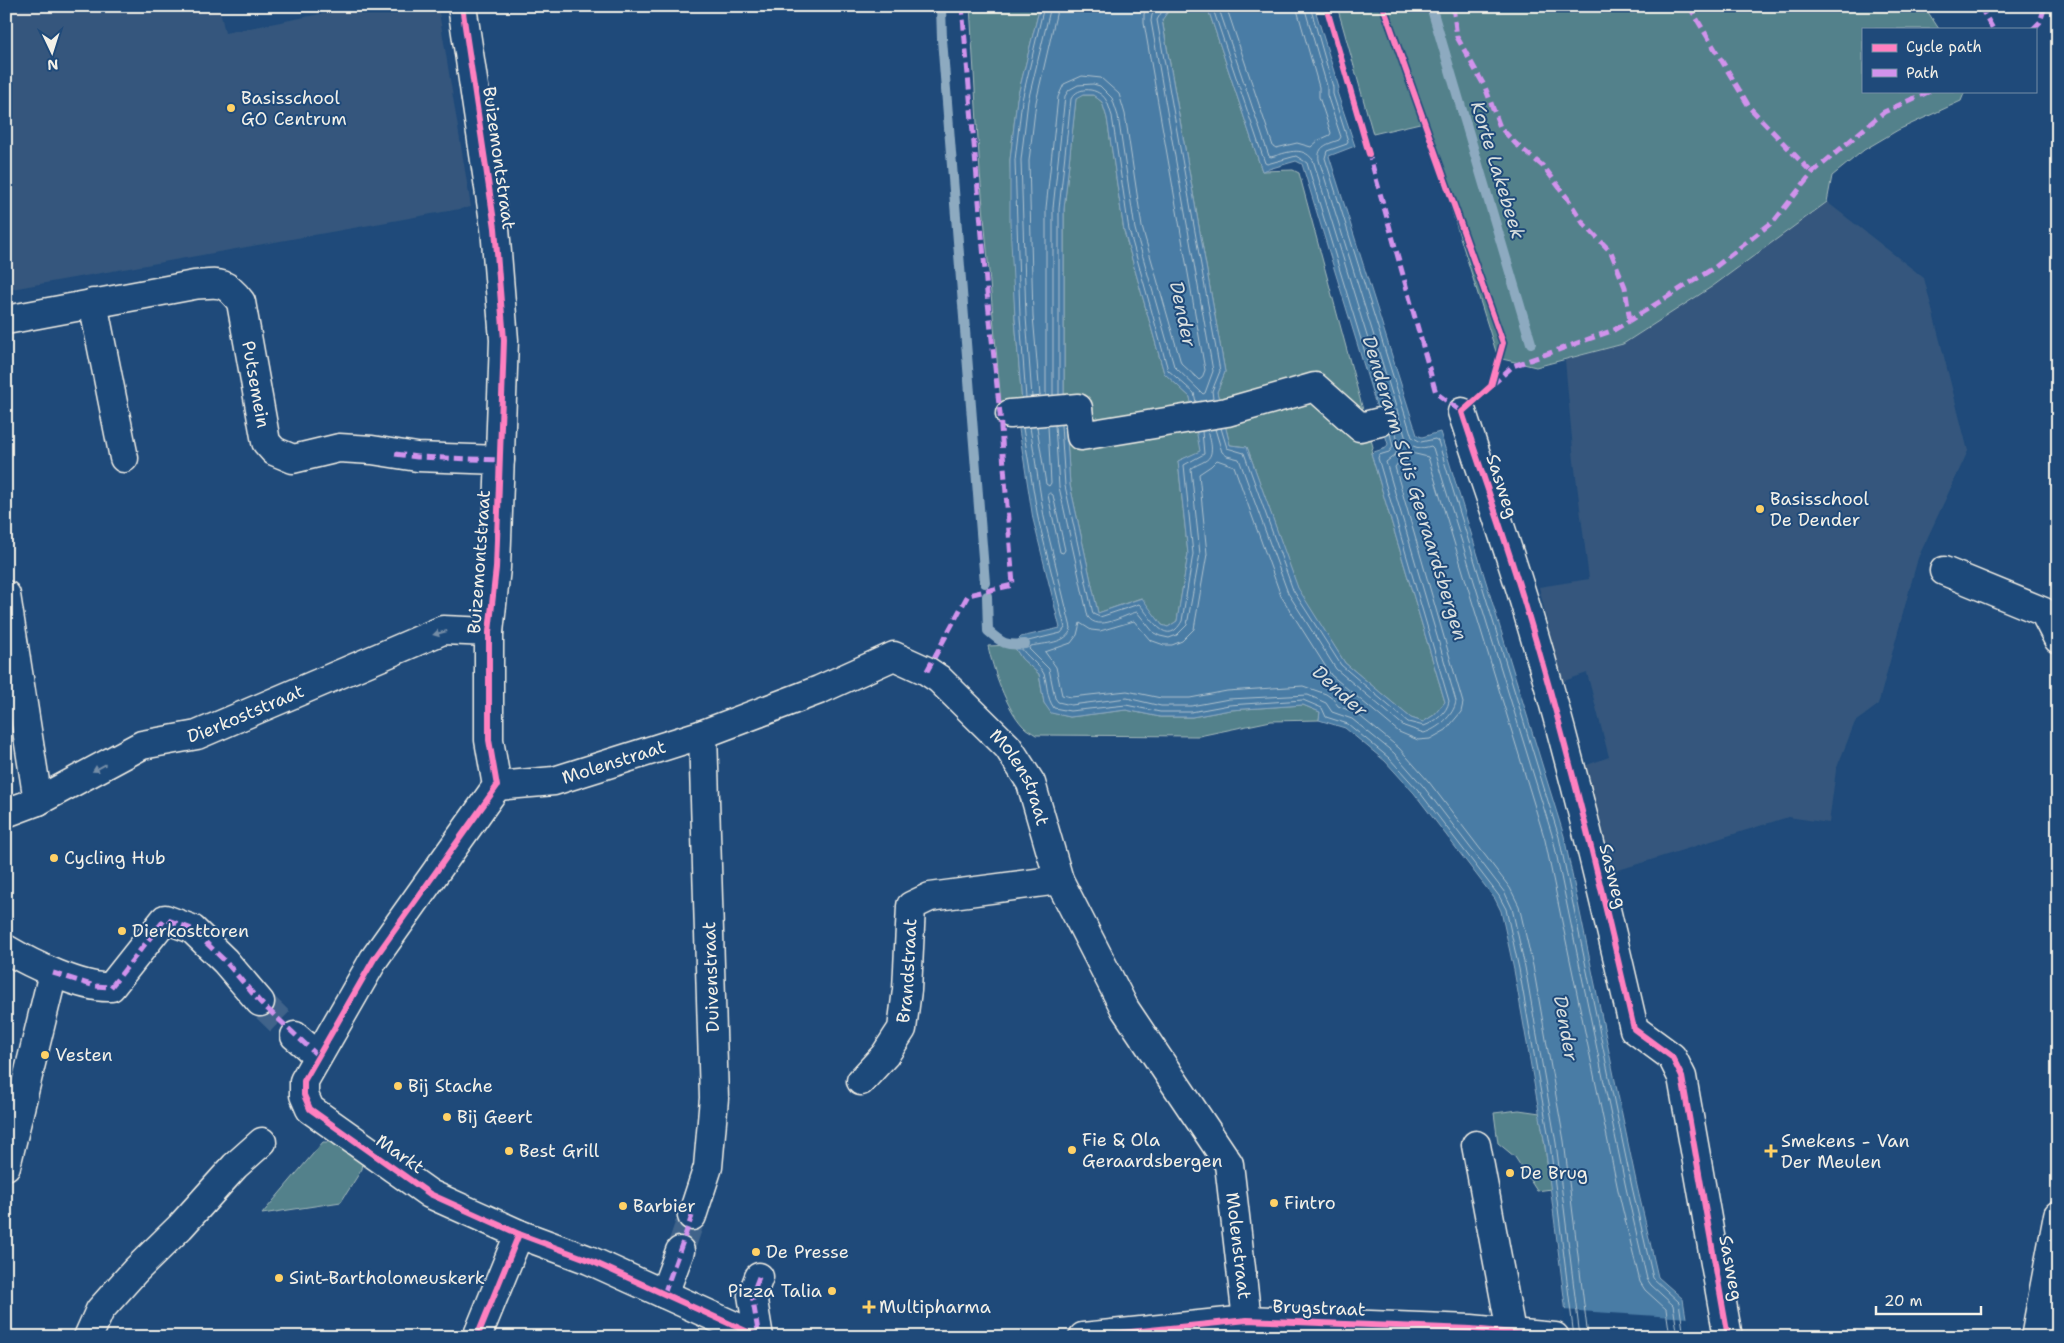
<svg xmlns="http://www.w3.org/2000/svg" width="2064" height="1343" font-family="'Shantell Sans',sans-serif">
<style>
.built{fill:#34577d}
.green{fill:#53818b;stroke:#a4b9ba}
.water{fill:#487ba5;stroke:#8daac0;fill-rule:evenodd}
.pier{fill:#1f4a7a}
.lines{fill:none;stroke-linecap:round;stroke-linejoin:round}
.shore{stroke:#afc2cd;stroke-width:1}
.stream{stroke:#8daac0;stroke-width:10}
.minor-tunnel{stroke:#3f638a;stroke-width:28;stroke-dasharray:28 14;stroke-linecap:butt}
.minor-casing{stroke:#f4f1e8;stroke-width:31}
.minor{stroke:#1f4a7a;stroke-width:28}
.quiet{stroke:#d193ec;stroke-width:5;stroke-dasharray:10 5;stroke-linecap:butt}
.cycleway-casing{stroke:#1f4a7a;stroke-width:9}
.cycleway{stroke:#ff80c0;stroke-width:6}
.oneway{fill:#748da6}
.poi-dot{fill:#ffd166;stroke:#1f4a7a;stroke-width:2}
.labels{text-anchor:middle;dominant-baseline:central;stroke-width:4;stroke-linejoin:round;paint-order:stroke}
.poi-label{font-size:18px;fill:#f4f1e8;stroke:#1f4a7a;text-anchor:start}
.street-label{font-size:18px;fill:#f4f1e8;stroke:#1f4a7a}
.water-label{font-size:19px;font-style:italic;fill:#dadfde;stroke:#1f4a7a}
</style>
<rect width="100%" height="100%" fill="#1f4a7a"/>
<filter id="ink" filterUnits="userSpaceOnUse"><feTurbulence type="fractalNoise" baseFrequency=".02" numOctaves="2"/><feDisplacementMap in="SourceGraphic" scale="10" xChannelSelector="R" yChannelSelector="G"/><feConvolveMatrix kernelMatrix="1 2 1 2 8 2 1 2 1" color-interpolation-filters="sRGB"/></filter>
<g filter="url(#ink)">
<g class="built">
<path d="M6,6H219L225,33L360,6H438L471,207L6,290Z"/>
<path d="M1827,202L1924,278L1968,451L1918,558L1878,705L1855,722L1836,770L1829,823L1788,817L1609,873L1584,766L1609,757L1587,673L1561,682L1539,587L1589,579L1574,461L1565,360L1623,344L1713,286Z"/>
</g>
<g class="green">
<path d="M970,6H1040L1017,99L1010,160L1015,318L1022,403H1001L980,173Z"/>
<path d="M1172,6H1207L1262,171L1293,170L1299,173L1373,447L1371,453L1445,702L1434,715L1423,722L1411,718L1345,663L1298,589L1247,447L1230,445L1217,392L1225,372L1162,19Z"/>
<path d="M1337,6H1924L1939,29H1863V91H1965L1961,101L1898,130L1864,150L1832,176L1827,202L1713,286L1623,344L1536,367L1498,358L1424,122L1373,134Z"/>
<path d="M1083,95H1093L1102,102L1107,118L1124,231L1164,373L1190,397L1201,451L1178,461L1188,554L1177,621L1168,627L1162,625L1141,598L1098,613L1070,485L1064,392V209L1076,98Z"/>
<path d="M1013,645L1022,659L1039,674L1044,703L1052,713L1070,717L1126,710L1160,717H1192L1230,710L1303,705L1320,712L1319,720L1271,721L1199,736L1036,735C1032,732 1026,730 1023,726C1006,708 993,669 988,646Z"/>
<path d="M1519,1110L1540,1113L1551,1189L1537,1191L1515,1157L1498,1143L1494,1113Z"/>
<path d="M323,1142H331L363,1162L362,1169L341,1202L262,1214Z"/>
</g>
<path class="water" d="M1040,6H1172L1162,20L1225,372L1217,392L1230,445L1247,447L1298,588L1345,663L1411,718L1423,722L1434,715L1445,702L1371,453L1386,448L1388,444L1302,164L1296,161L1262,171L1207,6H1314L1339,88L1337,92L1355,146L1329,156L1417,435L1422,437L1440,432L1564,836L1637,1186L1658,1277L1683,1299L1689,1337H1569L1545,1145L1514,970L1501,911L1495,899L1414,793L1385,761L1345,728L1319,720L1320,712L1303,705L1230,710L1192,717H1160L1126,710L1070,717L1051,713L1044,703L1039,674L1022,659L1013,645L1021,637L1060,628L1033,519L1018,423L1022,403L1015,318L1010,222V160L1017,99ZM1083,95H1093L1102,102L1107,118L1124,231L1164,373L1190,397L1200,451L1178,461L1188,554L1177,621L1168,627L1162,625L1142,598L1098,613L1070,485L1064,392V209L1076,99Z"/>
<path class="pier" d="M1563,1310L1689,1318L1692,1337H1567Z"/>
<g class="lines">
<g class="shore">
<path d="M1165,6L1157,20L1220,371L1212,391L1213,399"/>
<path d="M1212,6L1265,163L1267,164L1296,156L1307,163L1382,408"/>
<path d="M1218,6L1269,156L1271,157C1286,153 1302,145 1313,160L1390,411"/>
<path d="M1226,6L1273,146L1276,148L1297,143L1311,147L1319,140L1330,135L1331,133L1319,97V87L1296,6"/>
<path d="M1304,6L1327,86V95L1341,137L1339,140C1328,144 1317,146 1319,160L1406,439C1412,449 1421,449 1431,446L1433,448L1553,838L1626,1188L1647,1279L1651,1285L1673,1305L1678,1337"/>
<path d="M1310,6L1333,87V94L1348,141L1347,144L1327,151L1325,158L1412,437L1421,442L1435,439L1438,441L1559,837L1632,1187L1653,1278L1679,1302L1684,1337"/>
<path d="M1053,395V208L1065,96L1069,90L1078,85L1093,84L1100,86L1112,98L1118,116L1135,229L1174,366L1203,394L1205,393L1213,371L1151,21L1152,15L1158,6"/>
<path d="M1059,395V209L1071,99C1078,85 1099,88 1106,100C1109,105 1110,111 1112,116L1129,230L1168,370L1194,393L1196,402"/>
<path d="M1040,396L1033,316L1029,161L1036,102L1058,6"/>
<path d="M1046,396V208L1058,97L1064,84L1082,76L1101,78L1119,94L1125,114L1142,227L1181,363L1199,380L1202,378L1205,370L1144,23V14L1148,6"/>
<path d="M1032,397L1026,317L1021,160L1028,101L1051,6"/>
<path d="M1026,398L1020,317L1015,160L1022,100L1044,6"/>
<path d="M1055,425L1059,487L1088,617C1099,632 1123,615 1137,612L1154,633L1160,636L1169,638L1177,635L1187,625L1200,554L1191,469C1195,465 1200,464 1205,461C1216,455 1210,440 1208,430"/>
<path d="M1061,425L1065,486L1093,614L1100,617L1139,604C1150,615 1166,650 1182,621L1193,554L1184,465L1204,454L1202,431"/>
<path d="M1030,427L1044,517L1071,628C1068,644 1044,643 1031,646L1029,649L1049,669L1055,698L1058,702L1071,705L1127,698L1161,706H1191L1229,699L1308,695L1326,703L1332,712L1352,719L1394,753L1423,786L1505,893L1512,908L1525,967L1556,1143L1580,1337"/>
<path d="M1037,427L1046,484L1049,486L1051,483L1048,426"/>
<path d="M1023,428L1038,518L1065,628L1061,633L1024,642L1020,646C1025,656 1040,665 1044,674C1048,686 1046,697 1054,708L1070,711L1126,705L1160,712H1191L1229,705L1303,700L1322,708L1326,717L1348,724L1389,758L1418,790L1499,896L1506,909L1519,969L1550,1144L1574,1337"/>
<path d="M1221,428L1227,448L1244,453L1293,590L1341,665L1408,722L1424,726C1435,722 1447,713 1449,701L1378,458L1379,455L1389,452L1393,447L1390,433"/>
<path d="M1215,429L1222,452L1227,456L1239,459L1288,593L1336,669L1404,726L1424,733C1437,729 1454,716 1456,701L1386,462L1395,455L1399,447L1394,425"/>
<path d="M1050,493L1053,495L1065,550L1063,553L1060,552L1048,495Z"/>
<path d="M1588,1337L1564,1141L1533,966L1519,906L1510,888L1429,782L1399,748L1356,713L1338,706L1333,699L1326,694L1303,686L1227,691L1190,698H1161L1127,691L1071,697L1062,695L1056,667L1045,652L1071,643L1077,635L1080,623L1091,630L1100,631L1134,621L1150,640L1164,645H1172L1182,641L1194,629L1207,554L1199,474L1211,466L1217,460L1234,466L1281,596L1331,675L1399,732L1418,740L1430,739L1446,730L1461,712L1463,703L1395,467L1407,452L1428,457L1545,840L1618,1190L1640,1282L1645,1290L1666,1309L1670,1337"/>
</g>
<g class="stream">
<path d="M941,6L942,39L985,583"/>
<path d="M1431,6L1531,343"/>
<path d="M987,596L988,631C1002,643 1005,646 1025,644"/>
</g>
<g class="minor-tunnel">
<path d="M260,1002L295,1036"/>
<path d="M680,1251L692,1216"/>
</g>
<defs>
<g id="minor">
<path d="M462,6L495,228L504,340L496,568L489,632V740L497,786L374,959L304,1081V1095L310,1109L430,1194L519,1234L589,1260L759,1337"/>
<path d="M93,303L124,458"/>
<path id="s1" d="M6,320L194,285C220,283 224,280 241,302L266,442L274,451L293,459L339,448L372,450L417,457L500,460"/>
<path d="M1462,412C1484,480 1508,546 1528,614C1569,751 1602,890 1634,1029L1672,1057L1682,1077L1728,1337"/>
<path d="M1010,414L1078,408L1081,436L1227,412L1315,387L1360,427L1380,422"/>
<path d="M1944,571L2044,612L2058,639"/>
<path d="M6,595L38,801"/>
<path id="s2" d="M497,786L554,781L703,734L819,690L894,656L927,671L939,679L1008,747L1031,783L1059,880L1125,1009L1229,1164L1247,1320"/>
<path id="s3" d="M6,813L38,801L142,745L197,735L443,630L489,632"/>
<path d="M6,949C31,964 83,989 111,987L165,919L192,929L225,961L260,1002"/>
<path d="M295,1036L317,1055"/>
<path id="s4" d="M861,1081L885,1055L902,1029L907,990L911,906L930,897L1059,880"/>
<path d="M1476,1145L1512,1337"/>
<path d="M6,1166L53,973"/>
<path d="M692,1216L708,1167L714,1098L703,734"/>
<path d="M759,1277L752,1295L759,1337"/>
<path d="M664,1294L680,1251"/>
<path d="M88,1337L100,1310L135,1271L180,1227L235,1166L262,1142"/>
<path d="M477,1337L519,1234"/>
<path d="M1083,1337L1247,1320L1471,1329L1555,1337"/>
<path d="M2035,1337L2058,1215"/>
</g>
</defs>
<use href="#minor" class="minor-casing"/>
<use href="#minor" class="minor"/>
<g class="quiet">
<path d="M1453,6L1457,37L1485,87L1500,127L1516,144L1544,167L1568,199L1583,223L1611,252L1625,287L1630,321"/>
<path d="M1689,6L1750,108L1812,173"/>
<path d="M1980,6L1993,29"/>
<path d="M2033,29L2040,22L2045,6"/>
<path d="M1368,150L1436,393L1462,412L1464,410"/>
<path d="M1492,385L1513,366L1614,330L1714,268L1775,220L1812,173L1884,112L1930,91"/>
<path d="M395,454L417,457L500,460"/>
<path d="M927,671L968,595L1013,585L1000,414L987,293L962,6"/>
<path d="M53,973L95,986L111,987L165,919L192,929L225,961L260,1002L317,1055"/>
<path d="M759,1277L752,1295L759,1337"/>
<path d="M664,1294L692,1216"/>
</g>
<defs>
<g id="cycleway">
<path d="M462,6L495,228L504,340L496,568L489,632V740L497,786L374,959L304,1081V1095L310,1109L430,1194L519,1234L589,1260L759,1337"/>
<path d="M1326,6L1369,154"/>
<path d="M1383,6L1503,343L1491,386L1462,412C1484,480 1508,546 1528,614C1569,751 1602,890 1634,1029L1672,1057L1682,1077L1728,1337"/>
<path d="M477,1337L519,1234"/>
<path d="M1083,1337L1247,1320L1471,1329L1555,1337"/>
</g>
</defs>
<use href="#cycleway" class="cycleway-casing"/>
<use href="#cycleway" class="cycleway"/>
</g>
<defs><path id="oneway-solid" d="M-6-.8H1V-3.2L6.5 0L1 3.2V.8H-6Z" transform="scale(1.25)"/></defs>
<g class="oneway">
<use href="#oneway-solid" transform="translate(440 633) rotate(165)"/>
<use href="#oneway-solid" transform="translate(99 768) rotate(152)"/>
</g>
</g>
<g class="poi-dot">
<circle cx="231" cy="108" r="5"/>
<circle cx="1760" cy="509" r="5"/>
<circle cx="54" cy="858" r="5"/>
<circle cx="122" cy="931" r="5"/>
<circle cx="45" cy="1055" r="5"/>
<circle cx="398" cy="1086" r="5"/>
<circle cx="447" cy="1117" r="5"/>
<circle cx="1072" cy="1150" r="5"/>
<circle cx="509" cy="1151" r="5"/>
<path d="M1768.5 1143.5h5v5h5v5h-5v5h-5v-5h-5v-5h5z"/>
<circle cx="1510" cy="1173" r="5"/>
<circle cx="1274" cy="1203" r="5"/>
<circle cx="623" cy="1206" r="5"/>
<circle cx="756" cy="1252" r="5"/>
<circle cx="279" cy="1278" r="5"/>
<circle cx="832" cy="1291" r="5"/>
<path d="M866.5 1299.5h5v5h5v5h-5v5h-5v-5h-5v-5h5z"/>
</g>
<g class="labels">
<g class="poi-label">
<text x="241" y="98">Basisschool<tspan x="241" dy="21">GO Centrum</tspan></text>
<text x="1770" y="499">Basisschool<tspan x="1770" dy="21">De Dender</tspan></text>
<text x="64" y="858">Cycling Hub</text>
<text x="132" y="931">Dierkosttoren</text>
<text x="55" y="1055">Vesten</text>
<text x="408" y="1086">Bij Stache</text>
<text x="457" y="1117">Bij Geert</text>
<text x="1082" y="1140">Fie &amp; Ola<tspan x="1082" dy="21">Geraardsbergen</tspan></text>
<text x="1781" y="1141">Smekens - Van<tspan x="1781" dy="21">Der Meulen</tspan></text>
<text x="519" y="1151">Best Grill</text>
<text x="1520" y="1173">De Brug</text>
<text x="1284" y="1203">Fintro</text>
<text x="633" y="1206">Barbier</text>
<text x="766" y="1252">De Presse</text>
<text x="289" y="1278">Sint-Bartholomeuskerk</text>
<text x="822" y="1291" text-anchor="end">Pizza Talia</text>
<text x="879" y="1307">Multipharma</text>
</g>
<g class="street-label">
<text transform="translate(499 158) rotate(82)">Buizemontstraat</text>
<text stroke="none"><textPath href="#s1" startOffset="329">Putsemein</textPath></text>
<text transform="translate(1502 486) rotate(72)">Sasweg</text>
<text transform="translate(479 562) rotate(-86)">Buizemontstraat</text>
<text stroke="none"><textPath href="#s3" startOffset="261">Dierkoststraat</textPath></text>
<text stroke="none"><textPath href="#s2" startOffset="120">Molenstraat</textPath></text>
<text stroke="none"><textPath href="#s2" startOffset="600">Molenstraat</textPath></text>
<text transform="translate(1613 876) rotate(76)">Sasweg</text>
<text stroke="none"><textPath href="#s4" startOffset="125">Brandstraat</textPath></text>
<text transform="translate(711 977) rotate(-92)">Duivenstraat</text>
<text transform="translate(400 1154) rotate(35)">Markt</text>
<text stroke="none"><textPath href="#s2" startOffset="1125">Molenstraat</textPath></text>
<text transform="translate(1731 1268) rotate(80)">Sasweg</text>
<text transform="translate(1319 1308) rotate(2)">Brugstraat</text>
</g>
<g class="water-label">
<text transform="translate(1498 170) rotate(73)">Korte Lakebeek</text>
<text transform="translate(1183 314) rotate(78)">Dender</text>
<text transform="translate(1415 488) rotate(73)">Denderarm Sluis Geeraardsbergen</text>
<text transform="translate(1340 691) rotate(42)">Dender</text>
<text transform="translate(1566 1028) rotate(80)">Dender</text>
</g>
</g>
<rect width="2064" height="1343" fill="none" stroke="#1f4a7a" stroke-width="25"/>
<rect x="12" y="12" width="2039" height="1318" fill="none" stroke="#f4f1e8" stroke-width="2" filter="url(#ink)"/>
<rect x="1862" y="28" width="175" height="65" fill="#1f4a7a" stroke="#748da6"/>
<rect x="1872" y="44" width="25" height="8" fill="#ff80c0" stroke="#748da6"/>
<text x="1906" y="52" font-size="15" fill="#f4f1e8">Cycle path</text>
<rect x="1872" y="69" width="25" height="8" fill="#d193ec" stroke="#748da6"/>
<text x="1906" y="78" font-size="15" fill="#f4f1e8">Path</text>
<g transform="translate(52 52) rotate(176)" stroke="#1f4a7a" stroke-width="4" paint-order="stroke">
<path d="M0-4L9 19L0 12L-9 19Z" fill="#f4f1e8"/>
<text y="-8" font-size="14" font-weight="bold" text-anchor="middle" fill="#f4f1e8">N</text>
</g>
<path d="M1876 1306v8h105v-8" fill="none" stroke="#f4f1e8" stroke-width="2.5"/>
<text x="1884" y="1306" font-size="15" fill="#f4f1e8" stroke="#1f4a7a" stroke-width="4" paint-order="stroke">20 m</text>
</svg>
